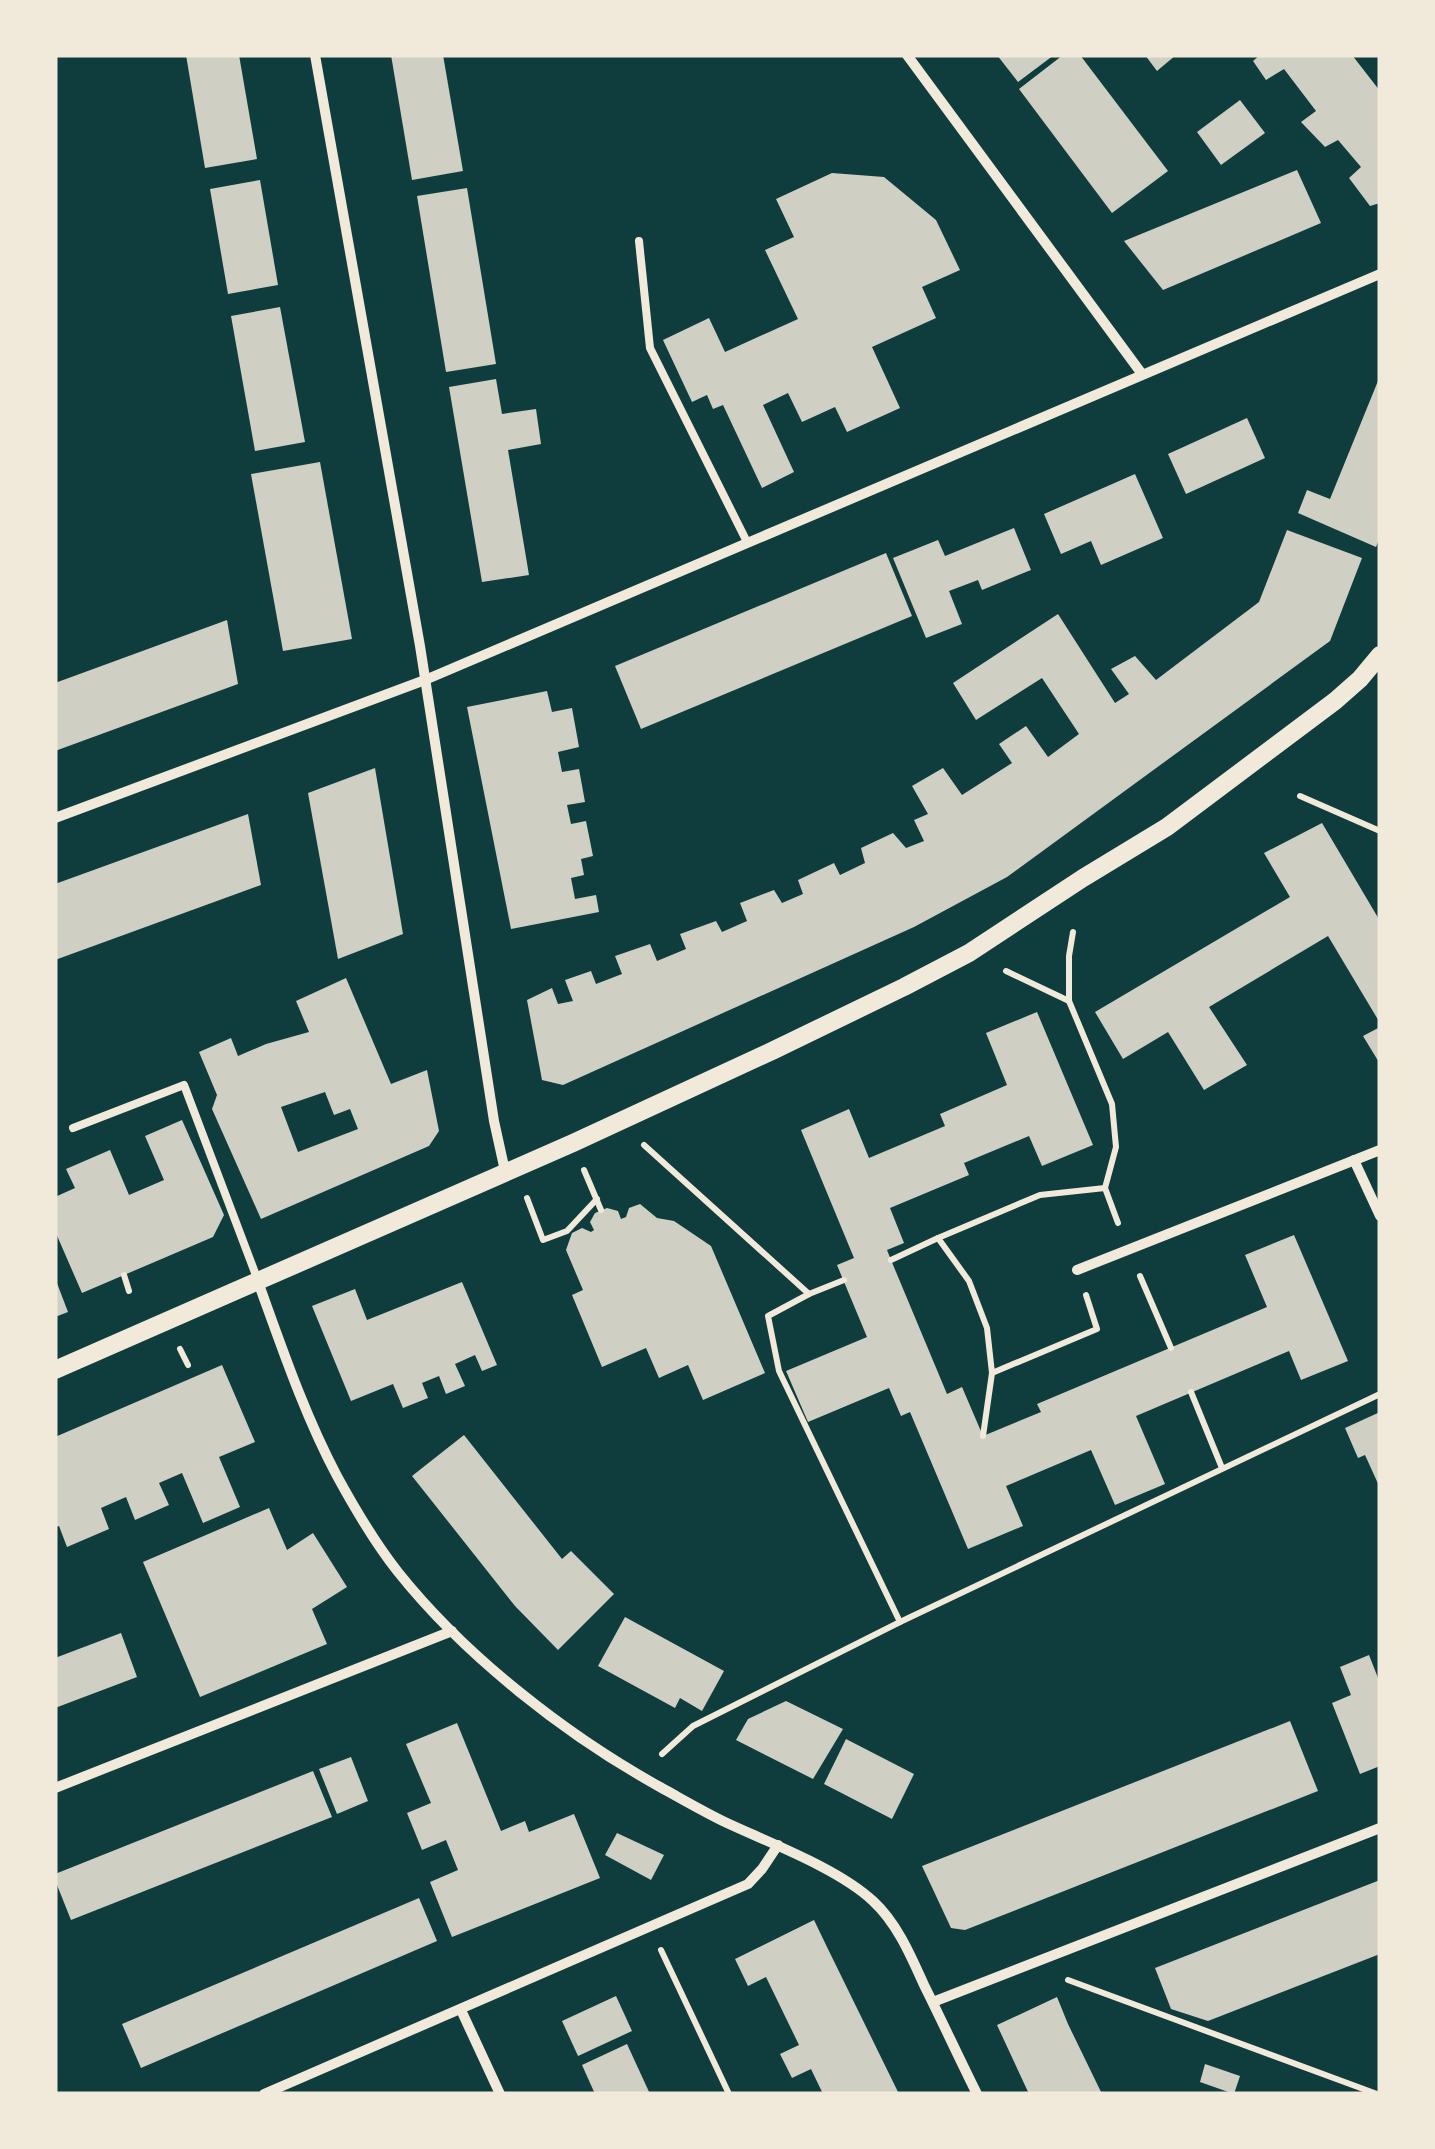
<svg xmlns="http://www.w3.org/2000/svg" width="1435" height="2149" font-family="'Exo 2',sans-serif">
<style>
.building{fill:#cfcfc3;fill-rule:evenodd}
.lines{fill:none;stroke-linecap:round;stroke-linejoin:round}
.path{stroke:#f1e9da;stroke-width:6}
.service{stroke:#f1e9da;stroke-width:8}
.minor{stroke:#f1e9da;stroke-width:10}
.tertiary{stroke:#f1e9da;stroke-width:18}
</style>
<rect width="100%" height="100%" fill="#0f3d3e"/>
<g class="building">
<path d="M186,55H239L257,159L205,168Z"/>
<path d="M391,55H443L463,171L412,180Z"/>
<path d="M997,55H1054L1018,82Z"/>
<path d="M1063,55H1080L1168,171L1112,213L1019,89Z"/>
<path d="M1145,55H1176L1157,71Z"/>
<path d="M1260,55H1352L1380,91V203L1370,206L1349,178L1361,167L1338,140L1325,147L1301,122L1316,111L1284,69L1266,80L1253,61Z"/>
<path d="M1240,100L1265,133L1221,165L1197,132Z"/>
<path d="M1297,170L1321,223L1163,290L1124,241Z"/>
<path d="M832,173L884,177L936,220L960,270L922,287L936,318L872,347L900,408L847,432L835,407L802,422L788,393L763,405L794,472L762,488L723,405L713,409L707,395L692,402L663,340L709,318L725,352L798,319L765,250L794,237L776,199Z"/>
<path d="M260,180L278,285L228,294L210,189Z"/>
<path d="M467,188L496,364L446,372L417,196Z"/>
<path d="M280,307L305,442L255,451L231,316Z"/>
<path d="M1380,376V537L1376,547L1298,513L1307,490L1330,499Z"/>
<path d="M496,379L502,414L536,409L541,444L508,450L529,575L482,582L449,387Z"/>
<path d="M1247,418L1265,458L1186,494L1168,454Z"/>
<path d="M320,462L352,639L283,651L251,474Z"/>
<path d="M1135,474L1163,538L1101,565L1091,541L1061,554L1044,514Z"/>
<path d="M1014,528L1031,570L982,590L978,580L949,591L962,624L926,638L893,558L938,540L945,556Z"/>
<path d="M1287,530L1362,558L1330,641L1007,877L914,927L563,1085L542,1080L527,1000L552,988L558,1004L573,1001L565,980L591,971L596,984L622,974L615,956L650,944L657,961L686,949L680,934L716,921L722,932L747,921L740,903L774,890L782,903L803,894L798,880L834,863L840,875L865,863L861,848L893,833L906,848L924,841L914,820L928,814L912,786L943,768L962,795L1012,763L999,744L1026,726L1048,757L1079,734L1042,678L976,720L953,683L1058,614L1115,703L1129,694L1111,669L1135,656L1156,680L1259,602Z"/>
<path d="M886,553L912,616L641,729L615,666Z"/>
<path d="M227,620L238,684L55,751V683Z"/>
<path d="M547,691L552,712L572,708L579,747L558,752L562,772L579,769L585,802L567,805L571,824L586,821L593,856L581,859L584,875L571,878L575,899L596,895L599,912L511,929L467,707Z"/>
<path d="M375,768L403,934L338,959L308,793Z"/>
<path d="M248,814L261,885L55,960V884Z"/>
<path d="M1322,823L1380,921V1023L1328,936L1209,1007L1247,1065L1204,1090L1168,1032L1123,1059L1095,1012L1290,897L1264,853Z"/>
<path d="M346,978L391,1084L427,1070L439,1131L429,1146L261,1219L212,1109L217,1095L199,1052L231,1038L238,1056L266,1044L309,1032L296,1001ZM325,1092L334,1115L350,1109L358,1129L298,1152L281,1107Z"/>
<path d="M1037,1012L1093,1145L1042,1166L1029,1136L964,1163L969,1175L890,1208L904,1243L887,1250L891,1260L947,1394L962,1387L983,1436L1041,1412L1037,1404L1267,1307L1245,1255L1294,1235L1348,1361L1301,1380L1289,1351L1136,1416L1165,1484L1115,1505L1091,1450L1006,1486L1023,1526L968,1549L910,1412L901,1416L889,1388L808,1422L786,1371L867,1337L837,1265L854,1258L801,1130L849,1109L869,1158L945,1126L940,1114L1007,1085L986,1033Z"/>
<path d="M1380,1027V1064L1363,1036Z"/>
<path d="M182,1120L224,1215L213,1237L82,1293L55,1231V1197L75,1188L66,1169L110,1150L129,1195L164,1180L145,1136Z"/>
<path d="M640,1204L657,1218L674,1221L711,1246L765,1373L703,1400L688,1365L659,1378L646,1348L602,1367L572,1295L583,1290L566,1250L572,1233L582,1228L591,1232L594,1230L590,1222L595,1213L607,1208L618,1211L621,1219L626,1217L629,1208Z"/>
<path d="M55,1278L68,1312L55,1317Z"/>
<path d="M462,1282L497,1365L482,1371L475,1355L455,1364L465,1386L446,1394L439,1376L422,1383L428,1398L403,1408L393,1384L351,1401L312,1306L355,1289L367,1320Z"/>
<path d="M222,1365L255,1442L219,1457L240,1507L203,1523L182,1473L159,1483L169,1505L135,1520L126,1497L101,1508L109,1529L67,1547L59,1526L55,1527V1437Z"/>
<path d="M1380,1412V1488L1365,1455L1358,1458L1345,1428Z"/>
<path d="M464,1435L562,1559L571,1551L614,1594L558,1650L515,1606L412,1476Z"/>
<path d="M269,1508L287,1550L313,1533L347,1587L312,1609L327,1644L200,1697L143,1562Z"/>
<path d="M625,1617L724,1671L702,1711L680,1698L675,1708L598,1666Z"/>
<path d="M121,1633L137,1677L55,1708V1658Z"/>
<path d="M1369,1655L1380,1683V1766L1360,1774L1332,1703L1351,1695L1340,1667Z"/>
<path d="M786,1701L843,1729L813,1779L736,1740L748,1719Z"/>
<path d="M1290,1721L1318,1791L965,1930L951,1928L922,1866Z"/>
<path d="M457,1723L501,1831L525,1821L529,1832L574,1814L600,1878L452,1937L430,1882L458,1870L446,1840L422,1850L407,1813L431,1803L406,1744Z"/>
<path d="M846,1739L914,1774L892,1819L824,1784Z"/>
<path d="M351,1757L368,1801L337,1814L319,1769Z"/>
<path d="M313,1771L332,1817L71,1920L55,1880V1874Z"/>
<path d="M617,1833L664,1855L651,1880L605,1855Z"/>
<path d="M1380,1880V1954L1208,2021L1171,2009L1155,1968Z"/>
<path d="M419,1898L437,1941L141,2068L122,2024Z"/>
<path d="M814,1920L827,1947L899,2094H823L811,2069L792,2078L780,2054L799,2045L766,1977L748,1986L735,1959Z"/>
<path d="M616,1996L632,2031L578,2056L562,2021Z"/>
<path d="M1057,1997L1068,2024L1102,2094H1029L997,2025Z"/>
<path d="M627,2044L650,2094H595L582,2065Z"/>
<path d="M1205,2064L1240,2076L1234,2094L1200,2082Z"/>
</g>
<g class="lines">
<g class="path">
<path d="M1300,796L1380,831"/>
<path d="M1073,932L1069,956V1001L1112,1104L1116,1147L1105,1188L1118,1223"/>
<path d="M1006,971L1069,1001"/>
<path d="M644,1145L809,1294"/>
<path d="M584,1170L601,1210"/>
<path d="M527,1198L543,1240L567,1231L597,1199"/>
<path d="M891,1260L938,1238"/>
<path d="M124,1275L129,1291"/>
<path d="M1140,1276L1171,1348"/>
<path d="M844,1280L809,1294L768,1316L779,1371L900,1622"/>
<path d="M1086,1295L1097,1329L992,1373L987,1328L969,1281L938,1238L1040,1195L1105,1188"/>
<path d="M180,1349L188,1365"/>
<path d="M1191,1392L1222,1468"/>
<path d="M983,1436L992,1373"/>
<path d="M662,1754L693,1726L900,1622L1380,1394"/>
<path d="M661,1950L729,2094"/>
<path d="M1068,1980L1377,2094"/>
</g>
<g class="service">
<path d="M639,241L650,348L747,542"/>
<path d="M73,1128L184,1085L257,1278"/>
</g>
<g class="minor">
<path d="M315,55L420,646L494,1121L505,1171"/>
<path d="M907,55L1142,374"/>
<path d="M55,818L425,680L1380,274"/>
<path d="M1354,1160L1380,1216"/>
<path d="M1077,1270L1380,1150"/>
<path d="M257,1279C281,1345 304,1414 337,1476C355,1509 375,1543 398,1572C465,1656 566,1735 660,1787C682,1799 704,1812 727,1823C770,1843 839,1869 873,1901C897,1923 911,1956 924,1985C942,2021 959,2058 977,2094"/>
<path d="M55,1788L452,1631"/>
<path d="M933,2002L1380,1828"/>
<path d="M461,2010L500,2094"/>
<path d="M264,2094L748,1884L762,1869L778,1845"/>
</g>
<path class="tertiary" d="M55,1370L573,1143L774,1050L904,987L969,953L1083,878L1167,827L1335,701L1360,679L1380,655"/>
</g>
<rect width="1435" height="2149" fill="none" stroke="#f1e9da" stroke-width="115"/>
</svg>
